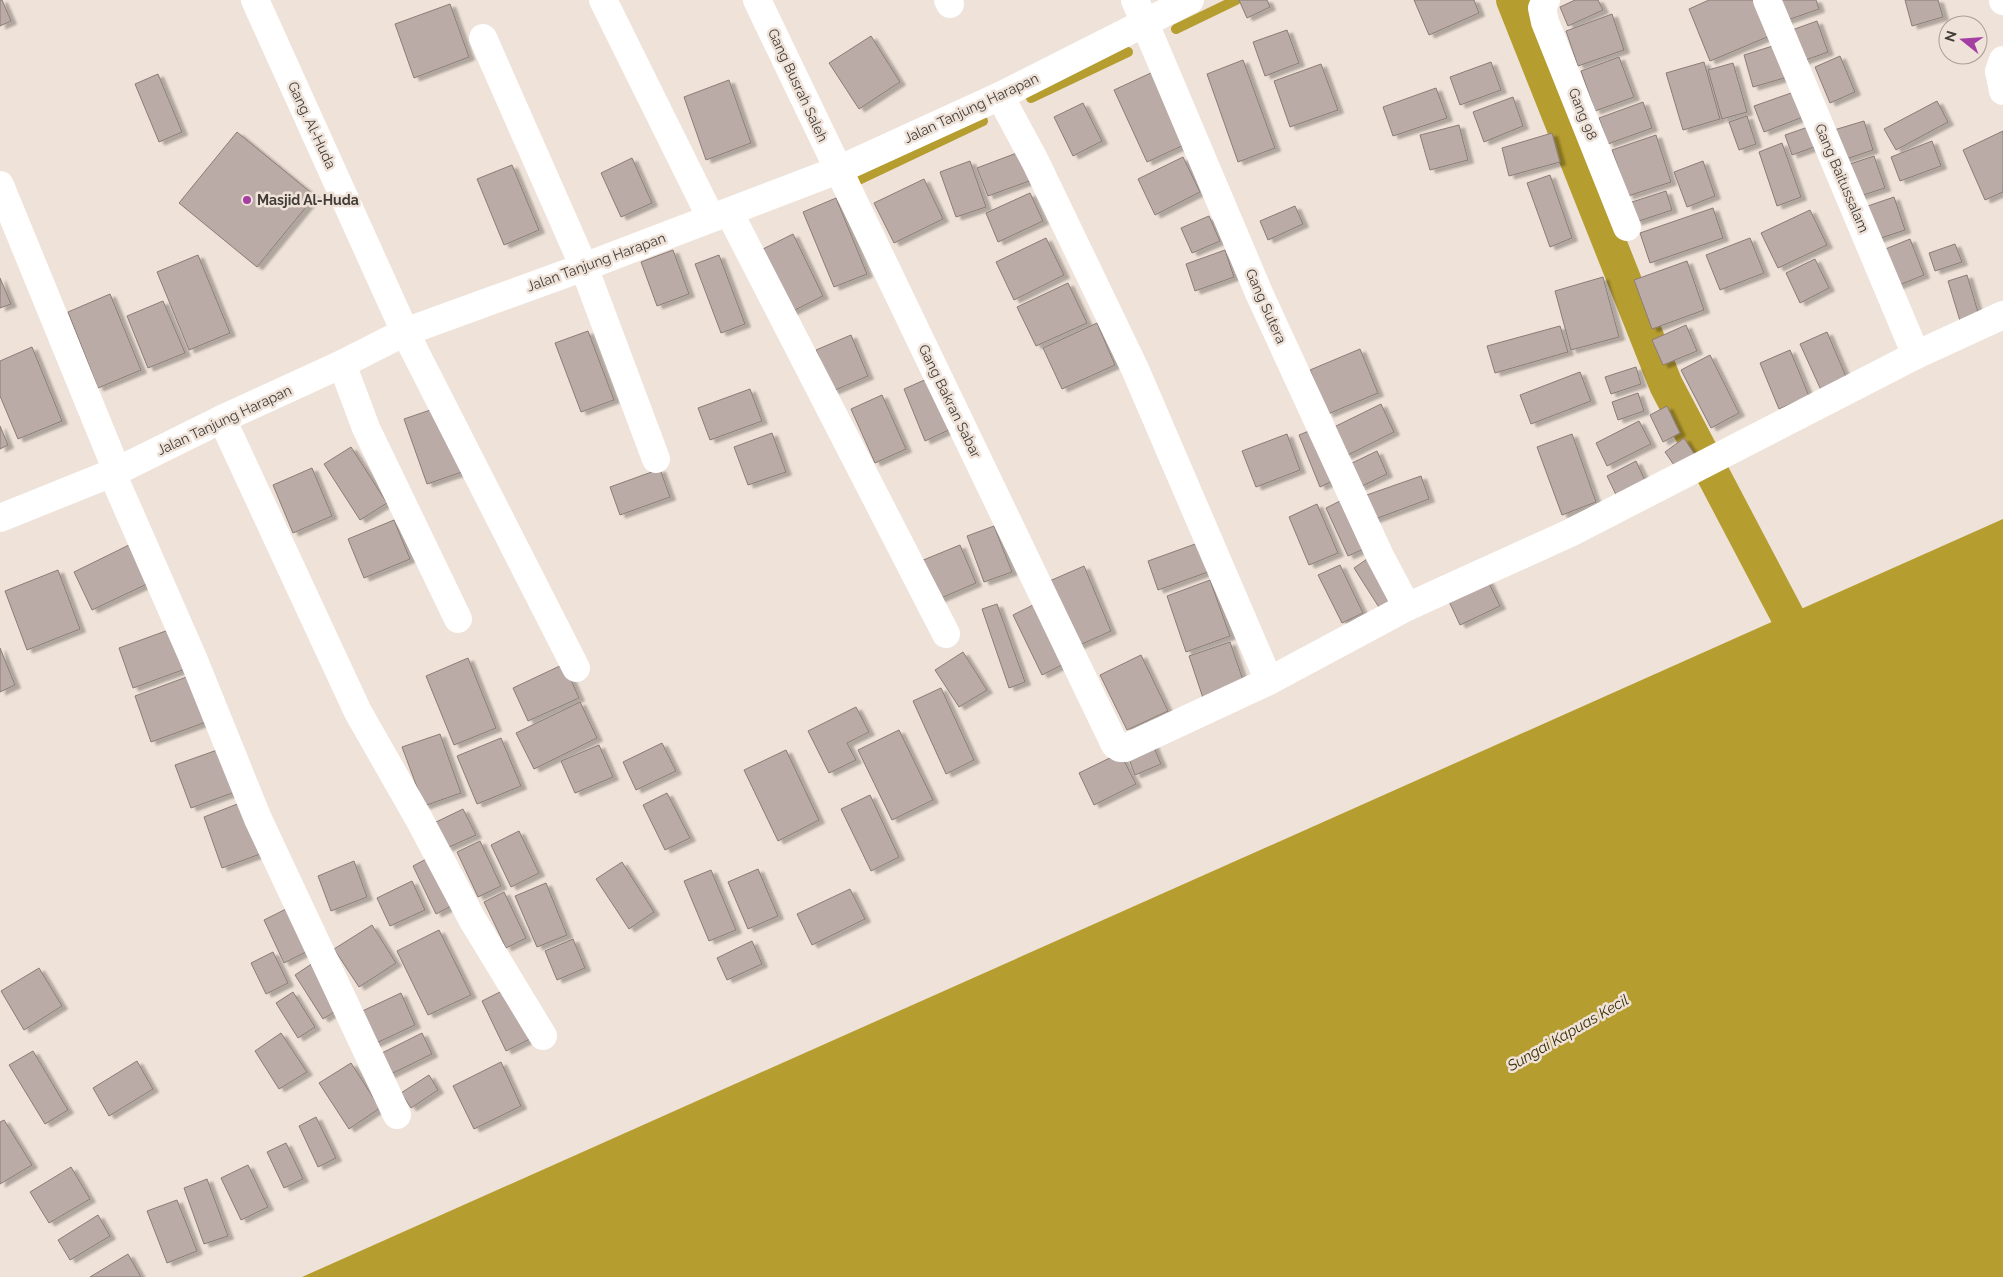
<svg xmlns="http://www.w3.org/2000/svg" width="2003" height="1277" font-family="Raleway,sans-serif">
<style>
.water{fill:#b69d30}
.lines{fill:none;stroke-linecap:round;stroke-linejoin:round}
.stream{stroke:#b69d30;stroke-width:10}
.canal{stroke:#b69d30;stroke-width:34}
.building{fill:#bbaba6;stroke:#8b7c77;filter:url(#shadow)}
.minor{stroke:#fff;stroke-width:28}
.poi-dot{fill:#a43ea2;stroke:#efe2d8;stroke-width:2}
.labels{text-anchor:middle;dominant-baseline:central;stroke-width:5;stroke-linejoin:round;paint-order:stroke}
.street-label{font-size:14px;fill:#413c38;stroke:#efe2d8}
.poi-label{font-size:14px;font-weight:bold;fill:#413c38;stroke:#efe2d8;text-anchor:start}
.water-label{font-size:15px;font-style:italic;fill:#362c00;stroke:#efe2d8}
</style>
<defs>
<filter id="shadow"><feDropShadow dx="5.5" dy="3" stdDeviation="1" flood-color="#0004"/></filter>
</defs>
<rect width="100%" height="100%" fill="#efe2d8"/>
<path class="water" d="M2003,519V1277H302Z"/>
<g class="lines">
<g class="stream">
<path d="M1176,29L1236,0"/>
<path d="M1031,98L1128,52"/>
<path d="M848,185L983,121"/>
</g>
<path class="canal" d="M1513,0L1666,385L1808,655"/>
</g>
<g class="building">
<path d="M0,0H2L11,21L0,26Z"/>
<path d="M1239,0H1267L1270,7L1247,18Z"/>
<path d="M1414,0H1474L1479,13L1429,35Z"/>
<path d="M1575,0H1598L1603,10L1568,26L1560,7Z"/>
<path d="M1709,0H1757L1772,35L1710,61L1689,9Z"/>
<path d="M1774,0H1816L1819,9L1782,22Z"/>
<path d="M1905,0H1938L1943,17L1912,26Z"/>
<path d="M450,4L469,57L414,78L395,24Z"/>
<path d="M1612,14L1624,50L1578,66L1566,31Z"/>
<path d="M1817,21L1828,52L1803,61L1792,30Z"/>
<path d="M1287,30L1299,63L1265,76L1253,42Z"/>
<path d="M871,36L900,82L859,109L829,63Z"/>
<path d="M1779,44L1788,77L1753,87L1744,55Z"/>
<path d="M1840,56L1855,92L1830,103L1815,67Z"/>
<path d="M1619,57L1634,97L1595,111L1581,71Z"/>
<path d="M1243,60L1275,148L1238,162L1207,74Z"/>
<path d="M1491,62L1501,90L1460,105L1450,77Z"/>
<path d="M1704,62L1720,119L1683,130L1666,73Z"/>
<path d="M1733,63L1747,112L1722,119L1708,70Z"/>
<path d="M1321,64L1338,110L1290,127L1274,81Z"/>
<path d="M1153,72L1186,144L1147,162L1114,90Z"/>
<path d="M158,74L182,132L159,142L135,84Z"/>
<path d="M729,80L751,143L706,160L684,97Z"/>
<path d="M1436,88L1447,118L1393,136L1383,107Z"/>
<path d="M1794,92L1803,117L1764,132L1754,106Z"/>
<path d="M1513,97L1523,126L1484,142L1473,112Z"/>
<path d="M1937,101L1948,122L1896,150L1884,129Z"/>
<path d="M1643,102L1652,128L1608,144L1599,118Z"/>
<path d="M1083,103L1102,141L1073,156L1054,117Z"/>
<path d="M1747,116L1756,144L1739,150L1729,122Z"/>
<path d="M1864,121L1873,150L1843,160L1834,130Z"/>
<path d="M1459,125L1468,160L1430,170L1420,135Z"/>
<path d="M1811,126L1817,146L1792,155L1785,135Z"/>
<path d="M2003,131V192L1985,200L1963,150Z"/>
<path d="M237,132L315,196L257,267L179,203Z"/>
<path d="M1552,133L1560,162L1509,176L1502,148Z"/>
<path d="M1656,135L1671,182L1628,196L1612,150Z"/>
<path d="M1932,141L1941,166L1900,181L1891,157Z"/>
<path d="M1782,143L1801,197L1777,206L1759,152Z"/>
<path d="M1022,151L1032,180L988,196L977,168Z"/>
<path d="M1874,156L1885,188L1857,197L1847,165Z"/>
<path d="M1183,157L1200,192L1155,215L1138,179Z"/>
<path d="M632,158L652,203L621,217L601,173Z"/>
<path d="M970,161L986,207L956,217L940,172Z"/>
<path d="M1703,161L1715,196L1687,207L1674,172Z"/>
<path d="M512,165L539,230L504,245L477,179Z"/>
<path d="M1550,175L1572,238L1550,247L1527,183Z"/>
<path d="M924,179L943,219L894,243L874,203Z"/>
<path d="M1666,191L1672,210L1636,222L1629,203Z"/>
<path d="M1030,193L1043,221L998,242L986,213Z"/>
<path d="M1894,197L1905,230L1872,241L1862,208Z"/>
<path d="M836,198L867,274L834,287L803,212Z"/>
<path d="M1295,206L1303,224L1268,240L1260,221Z"/>
<path d="M1713,208L1723,238L1650,263L1640,233Z"/>
<path d="M1810,210L1827,245L1778,268L1761,233Z"/>
<path d="M1209,216L1220,241L1192,253L1181,228Z"/>
<path d="M793,234L823,296L785,315L755,253Z"/>
<path d="M1046,238L1064,275L1014,300L996,262Z"/>
<path d="M1750,238L1764,273L1720,290L1706,255Z"/>
<path d="M1910,239L1924,275L1892,288L1878,252Z"/>
<path d="M1955,244L1962,262L1935,271L1929,253Z"/>
<path d="M673,250L689,294L657,306L641,262Z"/>
<path d="M1225,250L1234,277L1195,291L1186,264Z"/>
<path d="M198,255L230,333L189,350L157,272Z"/>
<path d="M719,255L745,324L721,333L695,264Z"/>
<path d="M1815,259L1829,288L1800,303L1786,273Z"/>
<path d="M1687,261L1704,310L1652,329L1634,280Z"/>
<path d="M1967,275L1980,319L1961,324L1948,281Z"/>
<path d="M1603,277L1619,337L1571,350L1555,291Z"/>
<path d="M0,278L11,304L0,308Z"/>
<path d="M1068,283L1087,323L1036,346L1017,307Z"/>
<path d="M110,294L141,370L98,388L68,312Z"/>
<path d="M163,301L185,353L148,368L127,316Z"/>
<path d="M1097,323L1115,365L1062,389L1043,348Z"/>
<path d="M1686,325L1697,351L1663,365L1652,340Z"/>
<path d="M1560,326L1568,352L1495,373L1487,346Z"/>
<path d="M588,331L614,400L581,412L555,343Z"/>
<path d="M1827,332L1847,379L1821,390L1800,344Z"/>
<path d="M851,335L868,376L833,391L816,350Z"/>
<path d="M32,347L62,421L18,439L0,396V361Z"/>
<path d="M1360,349L1378,393L1328,414L1310,370Z"/>
<path d="M1790,350L1809,396L1779,409L1760,363Z"/>
<path d="M1710,355L1739,413L1711,428L1681,370Z"/>
<path d="M1636,367L1641,384L1611,394L1605,377Z"/>
<path d="M1580,372L1591,401L1531,424L1520,395Z"/>
<path d="M929,378L951,429L925,441L904,389Z"/>
<path d="M750,389L762,421L710,440L698,408Z"/>
<path d="M1638,393L1644,411L1618,420L1612,402Z"/>
<path d="M882,395L906,449L875,463L851,409Z"/>
<path d="M1381,404L1394,432L1346,456L1332,428Z"/>
<path d="M442,406L465,471L427,484L404,419Z"/>
<path d="M1667,406L1680,433L1663,442L1650,415Z"/>
<path d="M1639,421L1651,444L1607,466L1596,443Z"/>
<path d="M0,426L8,445L0,449Z"/>
<path d="M1314,429L1335,480L1320,487L1299,435Z"/>
<path d="M772,433L786,472L748,485L734,447Z"/>
<path d="M1287,434L1300,470L1256,487L1242,451Z"/>
<path d="M1572,434L1596,502L1562,515L1537,447Z"/>
<path d="M1684,438L1695,455L1676,468L1665,452Z"/>
<path d="M351,447L387,503L360,520L324,464Z"/>
<path d="M1377,451L1387,474L1360,487L1350,464Z"/>
<path d="M1636,461L1648,487L1619,501L1607,476Z"/>
<path d="M312,468L332,516L293,533L273,485Z"/>
<path d="M660,469L670,497L620,515L610,487Z"/>
<path d="M1421,476L1429,499L1370,521L1361,497Z"/>
<path d="M1344,499L1366,548L1348,556L1326,508Z"/>
<path d="M1317,504L1338,553L1309,565L1289,517Z"/>
<path d="M394,520L410,559L364,578L348,539Z"/>
<path d="M994,526L1012,572L984,582L967,536Z"/>
<path d="M1198,543L1208,572L1158,590L1148,561Z"/>
<path d="M129,545L147,584L92,610L74,572Z"/>
<path d="M960,545L976,583L932,602L916,563Z"/>
<path d="M1370,557L1399,601L1382,612L1354,568Z"/>
<path d="M1340,565L1363,613L1342,623L1318,575Z"/>
<path d="M1084,566L1111,631L1073,648L1045,583Z"/>
<path d="M58,570L80,629L27,650L5,591Z"/>
<path d="M1485,575L1500,606L1460,625L1446,595Z"/>
<path d="M1210,580L1230,636L1186,652L1167,596Z"/>
<path d="M1037,603L1066,663L1042,675L1013,615Z"/>
<path d="M997,604L1025,682L1009,688L982,609Z"/>
<path d="M174,628L188,668L133,688L119,648Z"/>
<path d="M1230,642L1244,683L1203,698L1189,656Z"/>
<path d="M0,648L15,685L0,692Z"/>
<path d="M963,652L987,690L959,707L935,670Z"/>
<path d="M1141,655L1168,711L1127,730L1100,675Z"/>
<path d="M468,658L496,728L454,745L426,676Z"/>
<path d="M564,664L579,698L528,721L513,688Z"/>
<path d="M192,675L209,721L151,742L135,696Z"/>
<path d="M941,688L974,760L946,774L913,701Z"/>
<path d="M580,702L597,738L534,769L516,733Z"/>
<path d="M856,707L869,732L847,743L856,760L829,773L808,731Z"/>
<path d="M899,730L933,800L892,820L858,750Z"/>
<path d="M440,734L461,793L424,806L402,747Z"/>
<path d="M501,738L521,786L477,804L457,756Z"/>
<path d="M1151,740L1161,764L1135,775L1126,751Z"/>
<path d="M662,743L676,771L636,790L623,762Z"/>
<path d="M599,745L613,777L575,793L561,761Z"/>
<path d="M220,749L235,792L191,808L175,765Z"/>
<path d="M786,750L819,820L778,841L744,770Z"/>
<path d="M1120,753L1136,784L1094,805L1079,773Z"/>
<path d="M667,793L690,838L665,850L643,805Z"/>
<path d="M870,795L899,857L871,871L841,809Z"/>
<path d="M245,801L263,853L222,868L204,817Z"/>
<path d="M463,809L476,835L447,848L434,823Z"/>
<path d="M519,831L539,873L511,887L491,845Z"/>
<path d="M480,841L501,886L478,897L457,852Z"/>
<path d="M432,856L455,904L436,914L413,866Z"/>
<path d="M354,861L367,897L331,911L318,876Z"/>
<path d="M622,862L654,912L629,929L596,879Z"/>
<path d="M758,869L778,916L748,929L728,882Z"/>
<path d="M711,870L736,930L709,941L684,881Z"/>
<path d="M412,881L425,910L390,926L377,898Z"/>
<path d="M546,883L567,935L537,947L515,896Z"/>
<path d="M850,889L865,919L812,945L797,914Z"/>
<path d="M504,892L526,938L506,948L484,902Z"/>
<path d="M292,906L312,949L284,963L264,920Z"/>
<path d="M372,925L396,963L359,987L334,949Z"/>
<path d="M439,930L471,995L428,1015L397,951Z"/>
<path d="M573,939L585,968L557,980L545,951Z"/>
<path d="M752,941L762,964L727,980L717,958Z"/>
<path d="M273,952L288,983L266,994L251,963Z"/>
<path d="M313,963L342,1007L323,1019L295,975Z"/>
<path d="M39,968L62,1006L24,1030L1,991Z"/>
<path d="M506,989L530,1039L506,1051L482,1001Z"/>
<path d="M293,992L315,1027L298,1038L276,1003Z"/>
<path d="M401,993L415,1025L372,1045L358,1013Z"/>
<path d="M281,1033L307,1072L279,1089L255,1051Z"/>
<path d="M422,1033L432,1054L389,1075L380,1054Z"/>
<path d="M33,1051L68,1110L45,1124L9,1065Z"/>
<path d="M137,1061L153,1089L109,1116L93,1088Z"/>
<path d="M501,1062L521,1106L474,1129L453,1086Z"/>
<path d="M351,1063L380,1108L349,1129L319,1083Z"/>
<path d="M429,1075L438,1090L411,1108L401,1093Z"/>
<path d="M316,1117L336,1158L318,1167L299,1126Z"/>
<path d="M4,1120L32,1165L0,1184V1122Z"/>
<path d="M286,1143L303,1179L284,1188L267,1152Z"/>
<path d="M248,1165L268,1207L241,1220L221,1178Z"/>
<path d="M71,1167L90,1199L49,1223L30,1192Z"/>
<path d="M207,1179L228,1236L204,1244L184,1188Z"/>
<path d="M177,1200L197,1251L167,1263L147,1211Z"/>
<path d="M98,1215L110,1236L70,1260L58,1240Z"/>
<path d="M128,1254L141,1277H90Z"/>
</g>
<g class="lines">
<g class="minor">
<path d="M255,0L405,332L576,668"/>
<path d="M603,0L711,218"/>
<path d="M757,0L1115,745L1120,748H1125L1269,681L1407,607L1570,533L1916,355L2003,315"/>
<path d="M948,0L950,4"/>
<path d="M1135,0L1259,293L1380,556L1407,607"/>
<path d="M1546,0L1542,8L1545,22L1627,227"/>
<path d="M1767,0L1916,355"/>
<path d="M2003,0V1"/>
<path d="M483,38L584,267L656,459"/>
<path d="M2003,60L1999,71L2003,91"/>
<path d="M1000,96L1035,161L1135,369L1269,681"/>
<path d="M0,185L117,471"/>
<path d="M729,212L946,634"/>
<path d="M342,364L366,428L458,619"/>
<path d="M222,419L358,712L419,819L472,919L543,1036"/>
<path d="M112,473L193,658L258,819L397,1115"/>
<path d="M0,518L117,471L222,419L342,364L405,332L584,267L838,170L1000,96L1190,0"/>
</g>
</g>
<circle class="poi-dot" cx="247" cy="200" r="5"/>
<g class="labels">
<g class="street-label">
<text transform="translate(798 85) rotate(65)">Gang Busrah Saleh</text>
<text transform="translate(971 108) rotate(-25)">Jalan Tanjung Harapan</text>
<text transform="translate(1583 114) rotate(68)">Gang 98</text>
<text transform="translate(312 125) rotate(65)">Gang. Al-Huda</text>
<text transform="translate(1842 178) rotate(67)">Gang Baitussalam</text>
<text transform="translate(596 262) rotate(-20)">Jalan Tanjung Harapan</text>
<text transform="translate(1266 306) rotate(66)">Gang Sutera</text>
<text transform="translate(950 401) rotate(64)">Gang Bakran Sabar</text>
<text transform="translate(224 420) rotate(-25)">Jalan Tanjung Harapan</text>
</g>
<g class="poi-label">
<text x="257" y="200">Masjid Al-Huda</text>
</g>
<g class="water-label">
<text transform="translate(1568 1033) rotate(-30)">Sungai Kapuas Kecil</text>
</g>
</g>
<g transform="translate(1963 40) rotate(287)"><circle r="24" fill="#efe2d8" stroke="#a9a098"/>
<path d="M0-4L9 19L0 12L-9 19Z" fill="#a43ea2"/>
<text y="-8" font-size="14" font-weight="bold" text-anchor="middle" fill="#413c38">N</text>
</g>
</svg>
